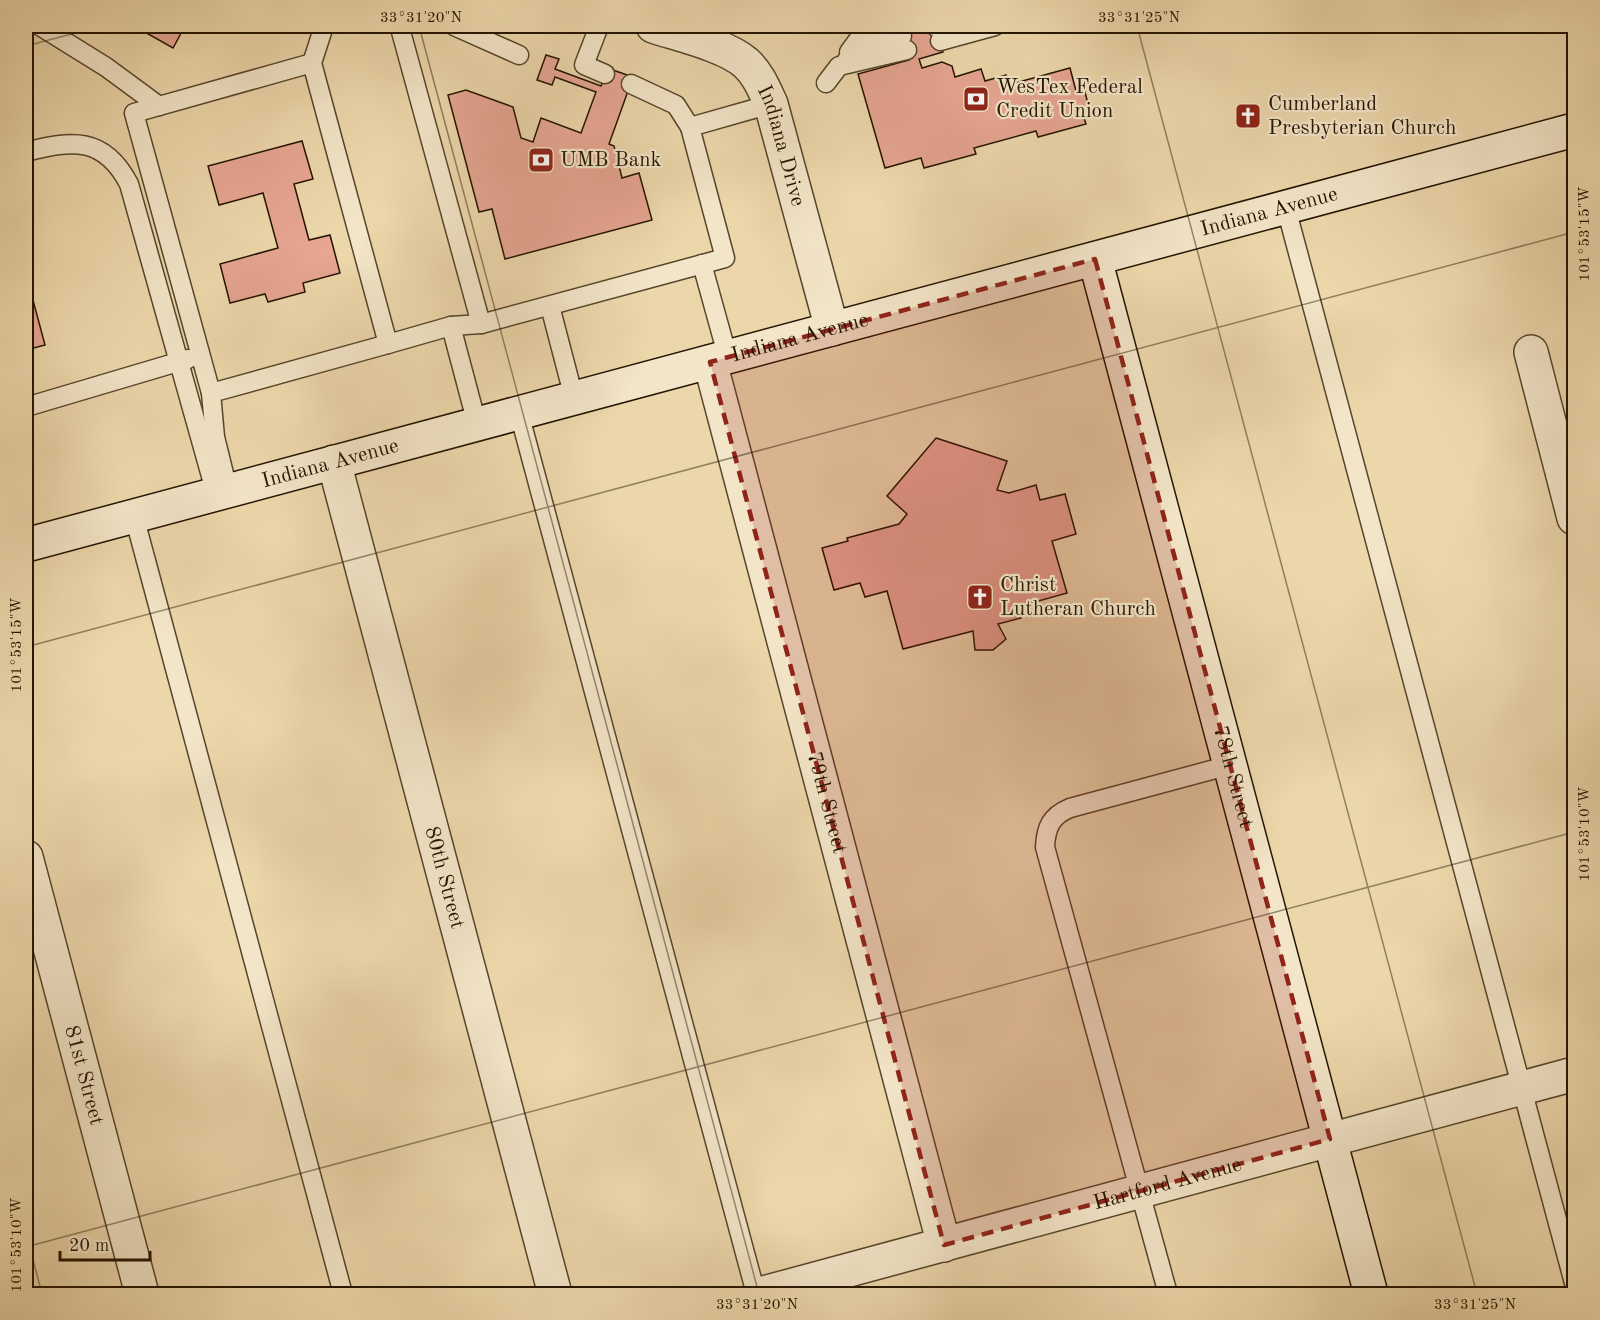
<svg xmlns="http://www.w3.org/2000/svg" width="1600" height="1320" font-family="'Old Standard TT',serif">
<style>
.building{fill:#e7a592;stroke:#241400;stroke-width:1.5}
.lines{fill:none;stroke-linecap:round;stroke-linejoin:round}
.lane-casing{stroke:#56452b;stroke-width:21}
.street-casing{stroke:#56452b;stroke-width:36}
.secondary-casing{stroke:#241400;stroke-width:36}
.lane{stroke:#f3e5c8;stroke-width:18}
.street{stroke:#f3e5c8;stroke-width:33}
.secondary{stroke:#f3e5c8;stroke-width:33}
.marked{fill:#8f2418;fill-opacity:0.2;stroke:#8f2418;stroke-width:4.5;stroke-dasharray:12 8;stroke-linejoin:round}
.ticks{fill:none;stroke:#241400;stroke-width:1.5;stroke-opacity:0.45}
.labels{text-anchor:middle;dominant-baseline:central;stroke-width:4.5;stroke-linejoin:round;paint-order:stroke}
.poi-label{font-size:21px;fill:#241400;stroke:#f3e5c8;text-anchor:start}
.street-label{font-size:21px;fill:#241400;stroke:#f3e5c8}
.neatline{fill:none;stroke:#241400;stroke-width:2}
.ticks-label{font-size:15px;text-anchor:middle;fill:#241400}
</style>
<rect width="100%" height="100%" fill="#ecd7ab"/>
<filter id="stains"><feTurbulence type="fractalNoise" baseFrequency=".00333" numOctaves="4"/><feColorMatrix values="0 0 0 0 .2 0 0 0 0 .09 0 0 0 0 .02 0 0 0 .5 -.17"/></filter>
<radialGradient id="worn" r=".72"><stop offset=".6" stop-color="#630" stop-opacity="0"/><stop offset="1" stop-color="#630" stop-opacity=".3"/></radialGradient>
<g class="building">
<path d="M134,26H185L173,48Z"/>
<path d="M899,26H936L943,52L919,59L922,68L942,62L952,66L955,77L981,69L985,81L1006,75L1008,85L1070,68L1076,91L1084,89L1089,107L1081,109L1086,124L1038,137L1036,131L974,148L976,154L924,168L921,158L885,168L858,74L909,60Z"/>
<path d="M546,55L559,59L555,69L601,86L607,68L633,77L609,144L614,146L622,178L639,173L652,220L505,259L492,209L479,212L448,95L466,90L513,107L521,138L533,142L541,118L581,133L596,92L555,77L552,85L537,80Z"/>
<path d="M302,141L313,179L294,184L309,240L330,235L340,273L303,283L305,292L268,302L265,294L230,303L220,264L278,248L263,193L219,205L208,166Z"/>
<path d="M26,274L45,345L26,350Z"/>
<path d="M936,438L1007,461L997,490L1009,493L1036,485L1040,500L1065,494L1076,534L1052,541L1067,593L1017,607L1021,618L998,624L1006,639L993,650H975L973,631L903,649L887,591L865,597L860,583L834,590L822,548L848,541L847,538L899,524L907,514L887,496Z"/>
</g>
<g class="lines">
<defs>
<g id="lane">
<path d="M40,26L106,67L159,106"/>
<path d="M324,26L312,63L388,344L451,326L481,324L400,28L397,26"/>
<path d="M454,26L519,55"/>
<path d="M599,26L584,65L605,74"/>
<path d="M936,27L941,26"/>
<path d="M940,41L995,26"/>
<path d="M849,52L863,33L891,26"/>
<path d="M847,60L869,45L902,36"/>
<path d="M826,83L839,66L907,50"/>
<path d="M631,84L676,105L690,127"/>
<path d="M26,152C72,140 104,136 129,184L216,494"/>
<path d="M1286,208L1574,1283"/>
<path d="M702,264L728,358"/>
<path d="M550,306L574,398"/>
<path d="M481,324L725,258L690,127L771,104"/>
<path d="M451,326L477,424"/>
<path d="M211,393L134,113L312,63"/>
<path d="M26,407L188,359"/>
<path d="M519,413L756,1294"/>
<path d="M228,490L215,437L211,393L388,344"/>
<path d="M134,516L343,1294"/>
<path d="M1168,1294L1045,847C1046,827 1051,816 1070,808L1230,765"/>
</g>
<g id="street">
<path id="s1" d="M653,26C680,35 725,45 746,63C758,74 764,89 771,104L832,329"/>
<path d="M1531,352L1574,518"/>
<path id="s2" d="M710,362L944,1245"/>
<path id="s3" d="M334,462L555,1294"/>
<path id="s4" d="M26,857L142,1294"/>
<path id="s5" d="M760,1294L1574,1074"/>
</g>
<g id="secondary">
<path id="s6" d="M1095,259L1371,1294"/>
<path id="s7" d="M26,545L1574,130"/>
</g>
</defs>
<use href="#lane" class="lane-casing"/>
<use href="#street" class="street-casing"/>
<use href="#secondary" class="secondary-casing"/>
<use href="#lane" class="lane"/>
<use href="#street" class="street"/>
<use href="#secondary" class="secondary"/>
</g>
<path class="marked" d="M1095,259L1330,1139L944,1245L710,362Z"/>
<path class="ticks" d="M419,26L759,1294M1137,26L1477,1294M26,46L102,26M26,647L1574,232M26,1233L42,1294M26,1247L1574,832"/>
<defs>
<symbol id="bank-square" viewBox="-11 -11 22 22"><rect x="-9" y="-9" width="18" height="18" rx="4" fill="#8f2418" stroke="#f3e5c8"/><path d="M-6-4H6V4H-6ZM0-2.3a2.3 2.3 0 1 0 0 4.6a2.3 2.3 0 1 0 0-4.6Z" fill="#fff"/></symbol>
<symbol id="church-square" viewBox="-11 -11 22 22"><rect x="-9" y="-9" width="18" height="18" rx="4" fill="#8f2418" stroke="#f3e5c8"/><path d="M-1.2-6h2.4v3.5h3.3v2.4h-3.3V6h-2.4V-.1h-3.3v-2.4h3.3Z" fill="#fff"/></symbol>
</defs>
<g fill-rule="evenodd">
<use href="#bank-square" x="961" y="84" width="30" height="30"/>
<use href="#church-square" x="1233" y="101" width="30" height="30"/>
<use href="#bank-square" x="526" y="145" width="30" height="30"/>
<use href="#church-square" x="965" y="582" width="30" height="30"/>
</g>
<g class="labels">
<g class="poi-label">
<text x="996" y="87">WesTex Federal<tspan x="996" dy="24">Credit Union</tspan></text>
<text x="1268" y="104">Cumberland<tspan x="1268" dy="24">Presbyterian Church</tspan></text>
<text x="560" y="160">UMB Bank</text>
<text x="1000" y="585">Christ<tspan x="1000" dy="24">Lutheran Church</tspan></text>
</g>
<g class="street-label">
<text stroke="none"><textPath href="#s1" startOffset="192">Indiana Drive</textPath></text>
<text stroke="none"><textPath href="#s7" startOffset="1287">Indiana Avenue</textPath></text>
<text stroke="none"><textPath href="#s7" startOffset="801">Indiana Avenue</textPath></text>
<text stroke="none"><textPath href="#s7" startOffset="315">Indiana Avenue</textPath></text>
<text stroke="none"><textPath href="#s6" startOffset="536">78th Street</textPath></text>
<text stroke="none"><textPath href="#s2" startOffset="456">79th Street</textPath></text>
<text stroke="none"><textPath href="#s3" startOffset="430">80th Street</textPath></text>
<text stroke="none"><textPath href="#s4" startOffset="226">81st Street</textPath></text>
<text stroke="none"><textPath href="#s5" startOffset="422">Hartford Avenue</textPath></text>
</g>
</g>
<rect width="1600" height="1320" fill="none" stroke="#ecd7ab" stroke-width="66"/>
<path d="M60 1251v9h90v-9" fill="none" stroke="#241400" stroke-width="3"/>
<text x="69" y="1251" font-size="18" fill="#241400" stroke="#f3e5c8" stroke-width="4.5" paint-order="stroke">20 m</text>
<rect x="33" y="33" width="1534" height="1254" class="neatline"/>
<g class="ticks-label">
<text x="421" y="22">33°31'20"N</text>
<text x="1139" y="22">33°31'25"N</text>
<text transform="translate(1584 234) rotate(-90)" y="5">101°53'15"W</text>
<text transform="translate(16 645) rotate(-90)" y="5">101°53'15"W</text>
<text transform="translate(1584 834) rotate(-90)" y="5">101°53'10"W</text>
<text transform="translate(16 1245) rotate(-90)" y="5">101°53'10"W</text>
<text x="757" y="1309">33°31'20"N</text>
<text x="1475" y="1309">33°31'25"N</text>
</g>
<rect width="100%" height="100%" filter="url(#stains)"/>
<rect width="100%" height="100%" fill="url(#worn)"/>
</svg>
